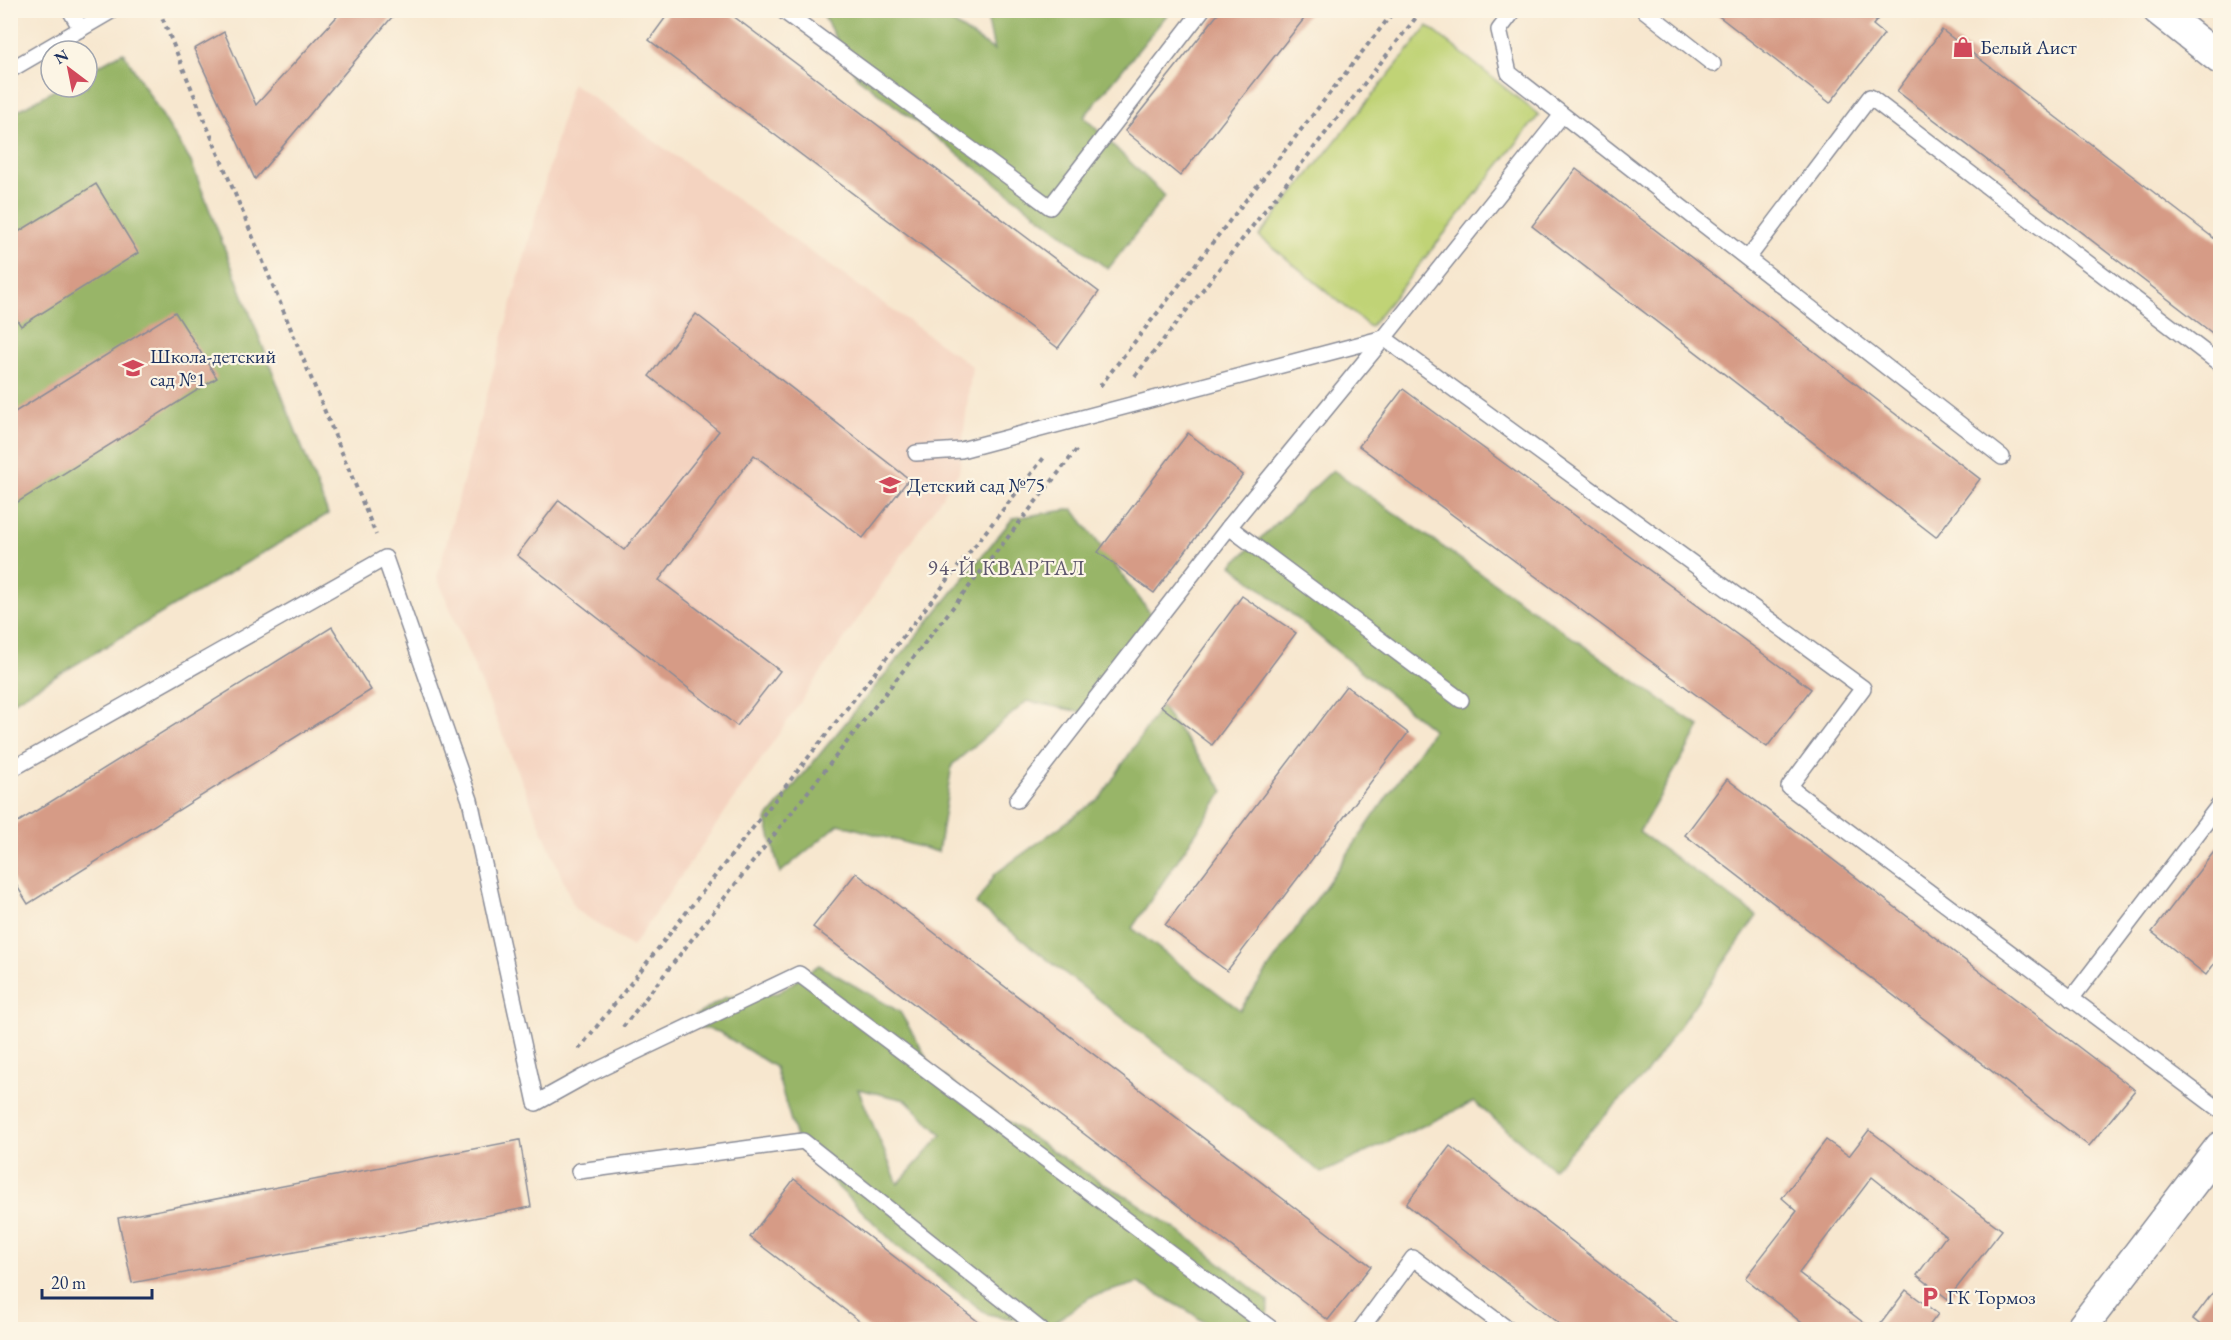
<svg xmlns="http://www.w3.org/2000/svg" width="2231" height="1340" font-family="'EB Garamond',serif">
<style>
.built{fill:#f4d3c0}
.green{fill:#c0d376;stroke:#6e816a;stroke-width:1.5}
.forest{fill:#98b567;stroke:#5a7262;stroke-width:1.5;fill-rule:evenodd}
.building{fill:#d69b86}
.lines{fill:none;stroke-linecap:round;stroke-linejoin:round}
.lane-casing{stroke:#898b96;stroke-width:18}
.street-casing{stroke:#898b96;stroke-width:33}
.path{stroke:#898b96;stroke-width:4;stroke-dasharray:4.5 4.5;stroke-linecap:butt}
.lane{stroke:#fff;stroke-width:15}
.street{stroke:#fff;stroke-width:30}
.labels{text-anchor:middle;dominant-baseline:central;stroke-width:4.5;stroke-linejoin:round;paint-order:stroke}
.poi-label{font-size:20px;fill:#1b2f5e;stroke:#fcf5e5;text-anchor:start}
.neighbourhood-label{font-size:21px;letter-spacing:1.5px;fill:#5c556c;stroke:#fcf5e5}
</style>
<rect width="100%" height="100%" fill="#fcf5e5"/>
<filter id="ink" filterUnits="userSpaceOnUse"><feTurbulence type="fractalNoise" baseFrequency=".0167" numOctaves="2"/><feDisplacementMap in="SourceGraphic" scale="12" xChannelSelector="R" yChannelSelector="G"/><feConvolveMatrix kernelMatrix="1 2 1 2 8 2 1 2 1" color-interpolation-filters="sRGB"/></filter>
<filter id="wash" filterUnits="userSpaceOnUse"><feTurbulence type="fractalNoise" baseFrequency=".008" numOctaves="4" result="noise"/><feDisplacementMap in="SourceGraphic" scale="24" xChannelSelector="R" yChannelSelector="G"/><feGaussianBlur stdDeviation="1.35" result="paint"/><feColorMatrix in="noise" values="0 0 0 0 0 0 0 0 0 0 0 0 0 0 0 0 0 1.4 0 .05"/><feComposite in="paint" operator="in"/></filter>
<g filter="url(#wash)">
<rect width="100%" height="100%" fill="#f7e7cf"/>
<path class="built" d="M572,83L972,366L959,472L632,947L575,909L437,577Z"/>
<path class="green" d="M1428,26L1539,115L1370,327L1259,236Z"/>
<g class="forest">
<path d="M821,11H935L994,50L986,11H1170L1084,117L1165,196L1108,269L856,76Z"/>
<path d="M123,52L191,162L328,514L11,703L10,115L60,87H87V72Z"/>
<path d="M1333,470L1700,727L1639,832L1757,916L1645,1075L1553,1169L1474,1102L1322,1173L976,904L995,874L1101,797L1161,706L1224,791L1132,928L1240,1010L1433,730L1232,565Z"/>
<path d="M1073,509L1156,621L1085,713L1027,701L952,765L938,852L839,824L780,873L766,820L1013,518Z"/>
<path d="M819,965L900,1012L932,1067L972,1098L1092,1177L1128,1197L1194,1242L1268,1301L1267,1329H1213L1190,1312L1138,1283L1090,1297L1049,1326L987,1314L896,1245L799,1148L775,1067L719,1032L684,1023L726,997L778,993ZM858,1089L906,1100L942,1135L898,1184Z"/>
</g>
<g id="blocks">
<g class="building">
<path d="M343,10H398L255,179L194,49L224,32L256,105Z"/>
<path d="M671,10H725L1099,292L1058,348L649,40Z"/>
<path d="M1221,10H1311L1180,176L1125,131Z"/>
<path d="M1711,10H1885L1873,25L1884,34L1830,103Z"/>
<path d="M1942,30L2220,243V339L1897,91Z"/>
<path d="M1576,169L1980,479L1936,537L1532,226Z"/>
<path d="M96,184L138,253L21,326L10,310V237Z"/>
<path d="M175,312L217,378L10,507V415Z"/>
<path d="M696,314L909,479L863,538L754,455L659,580L780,671L737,726L517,555L559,500L624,550L719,431L649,376Z"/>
<path d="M1403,389L1811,689L1767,747L1359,446Z"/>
<path d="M1188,433L1243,475L1154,593L1098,552Z"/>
<path d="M1242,596L1296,633L1212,745L1161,706Z"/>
<path d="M332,627L371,690L28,904L10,875V827Z"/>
<path d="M1346,686L1408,733L1227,971L1165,925Z"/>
<path d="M1727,779L2135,1090L2089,1146L1685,835Z"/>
<path d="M2220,844V956L2206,975L2152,932Z"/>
<path d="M856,873L1371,1266L1328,1320L813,927Z"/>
<path d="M1869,1130L2002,1230L1948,1299L1917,1275L1946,1236L1872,1177L1799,1273L1873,1330H1811L1745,1278L1797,1211L1782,1198L1826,1140L1849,1156Z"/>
<path d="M520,1140L531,1207L132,1283L118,1218Z"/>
<path d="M1450,1146L1686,1330H1567L1406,1204Z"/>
<path d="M794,1179L989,1330H871L750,1237Z"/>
<path d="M2220,1283V1330H2207L2193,1319Z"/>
<path d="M1906,1290L1938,1314L1926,1330H1876Z"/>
</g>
</g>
</g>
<g filter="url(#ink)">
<use href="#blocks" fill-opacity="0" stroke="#898b96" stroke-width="1.5"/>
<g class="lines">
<defs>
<g id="lane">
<path d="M70,10L81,29"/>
<path d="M782,10L1050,207L1202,10"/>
<path d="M1514,10L1499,30L1509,73L2002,457"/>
<path d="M1644,10L1713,64"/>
<path d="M10,70L113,10"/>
<path d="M1748,258L1870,97L2220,364"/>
<path d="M916,453L961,450L1384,338L1863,688L1789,787L2220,1110"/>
<path d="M1461,700L1229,527L1384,338L1562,115"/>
<path d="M10,770L385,558L470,800L536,1103L583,1077L799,974L1273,1330"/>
<path d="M1017,800L1229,527"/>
<path d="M2071,999L2220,804"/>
<path d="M579,1171L803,1141L1041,1330"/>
<path d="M1360,1330L1413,1258L1509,1330"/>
</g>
<g id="street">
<path d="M2158,10L2220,59"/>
<path d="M2080,1330L2220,1147"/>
</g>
</defs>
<use href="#lane" class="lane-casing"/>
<use href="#street" class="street-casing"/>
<g class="path">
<path d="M159,10L376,535"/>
<path d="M1135,376L1422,10"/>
<path d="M1100,386L1395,10"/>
<path d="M623,1027L1078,448"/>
<path d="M579,1049L1046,455"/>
</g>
<use href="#lane" class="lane"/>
<use href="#street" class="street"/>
</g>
</g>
<defs>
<symbol id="shop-bare" viewBox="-9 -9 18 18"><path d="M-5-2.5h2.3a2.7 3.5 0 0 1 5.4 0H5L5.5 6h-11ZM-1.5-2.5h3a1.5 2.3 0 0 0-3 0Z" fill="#d1495b" stroke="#fcf5e5" stroke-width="2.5" paint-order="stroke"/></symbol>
<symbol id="school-bare" viewBox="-9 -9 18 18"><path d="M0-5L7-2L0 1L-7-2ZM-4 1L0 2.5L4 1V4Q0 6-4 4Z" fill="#d1495b" stroke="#fcf5e5" stroke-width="2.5" paint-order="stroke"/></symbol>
<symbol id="parking-bare" viewBox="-9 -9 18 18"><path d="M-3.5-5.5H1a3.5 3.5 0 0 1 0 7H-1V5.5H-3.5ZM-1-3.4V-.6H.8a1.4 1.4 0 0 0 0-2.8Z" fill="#d1495b" stroke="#fcf5e5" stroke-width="2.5" paint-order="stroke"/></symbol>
</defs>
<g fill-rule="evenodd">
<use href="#shop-bare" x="1948" y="32" width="30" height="30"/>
<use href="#school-bare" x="118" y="353" width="30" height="30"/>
<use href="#school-bare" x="875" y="470" width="30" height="30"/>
<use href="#parking-bare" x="1915" y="1282" width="30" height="30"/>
</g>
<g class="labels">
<g class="poi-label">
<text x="1980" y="47">Белый Аист</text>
<text x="150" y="356">Школа-детский<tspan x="150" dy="23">сад №1</tspan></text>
<text x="907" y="485">Детский сад №75</text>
<text x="1947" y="1297">ГК Тормоз</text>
</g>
<g class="neighbourhood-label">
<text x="1007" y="567">94-Й КВАРТАЛ</text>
</g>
</g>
<rect width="2231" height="1340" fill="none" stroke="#fcf5e5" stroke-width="36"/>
<g transform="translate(69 69) rotate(328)"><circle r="28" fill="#fcf5e5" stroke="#a2a6af" stroke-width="1.5"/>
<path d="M0-4.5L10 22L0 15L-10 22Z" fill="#d1495b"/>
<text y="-9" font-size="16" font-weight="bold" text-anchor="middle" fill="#1b2f5e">N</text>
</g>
<path d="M42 1289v9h110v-9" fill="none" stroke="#1b2f5e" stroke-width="3"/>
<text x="51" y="1289" font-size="18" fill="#1b2f5e" stroke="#fcf5e5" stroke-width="4.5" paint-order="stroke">20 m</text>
</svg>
